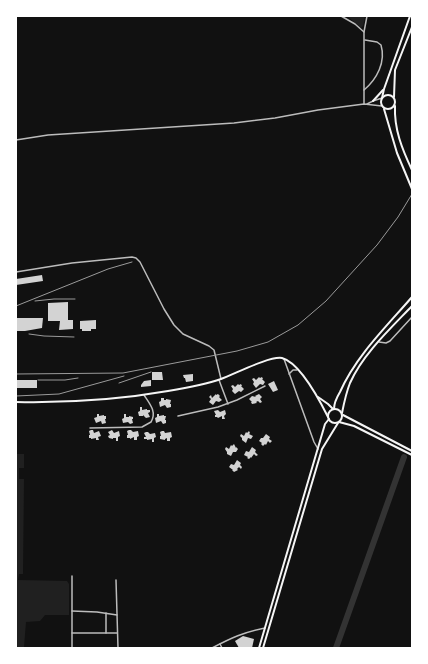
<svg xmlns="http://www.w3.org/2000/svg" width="428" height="664" font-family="Karla,sans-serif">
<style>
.green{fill:#202020}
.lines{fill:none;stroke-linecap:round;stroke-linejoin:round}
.river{stroke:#333;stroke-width:6}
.building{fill:#d3d3d3}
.minor{stroke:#bcbcbc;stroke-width:1.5}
.tertiary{stroke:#bcbcbc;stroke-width:1.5}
.secondary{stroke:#f5f5f5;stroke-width:2}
.trunk{stroke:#f5f5f5;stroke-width:2}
.rail{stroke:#9a9a9a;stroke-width:1}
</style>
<rect width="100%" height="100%" fill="#111"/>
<g class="green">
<path d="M347,16H365L363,26L361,28Z"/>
<path d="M16,454H24V468H19V479H24L23,574H19L18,580L67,581L69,584V615H45L40,621L26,622L24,647L29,648H16Z"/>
</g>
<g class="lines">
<path class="river" d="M336,648L404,457"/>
</g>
<g class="building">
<path d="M42,275L43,281L16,285V279Z"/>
<path d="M68,302V320H73V329L59,330L60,321H48V303Z"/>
<path d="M16,318H43L42,328L25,331H16Z"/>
<path d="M96,320V329H91V331H82V329H80V321Z"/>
<path d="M152,372H162L163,380H152Z"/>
<path d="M193,374V381L186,382L185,378H184L183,375Z"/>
<path d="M259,377L260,378L262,377L263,379H262L265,382L263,385L260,384L256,388L253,384L254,382L252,379L254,378L256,380Z"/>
<rect x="16" y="380" width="21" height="8"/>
<path d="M151,380V386L141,387V385L144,381Z"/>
<path d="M274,381L278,390L273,392L268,384Z"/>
<path d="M238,384L239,385L241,384L242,386H241L244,389L241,392L239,391L235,394L232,391L233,389L231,386L233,385L235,387Z"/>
<path d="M216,394V395L218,394L220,396L219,397L222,400L219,402L216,401L213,405L209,402L211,399L209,397L211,395L212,398Z"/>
<path d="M259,394L262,397L260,399L262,402L260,403L258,401L256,402L257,403L252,404L251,402H252L249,399L252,396L256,397L255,396Z"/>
<path d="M161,398H164V400H166V399L171,400L170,404H171V407L167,408L165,405L160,407L159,402L161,401Z"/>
<path d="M140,407H142V410L147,409V410H150V412L148,413L150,417L146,418L143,415V416H139L138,412L140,411Z"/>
<path d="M218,410L220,412L225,410L226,414L224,416L225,419H222V416L218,418L217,417H215V415H216L214,411Z"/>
<path d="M97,414H99V416L104,415V416H106V419H105L106,423L102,424L101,421L96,423L94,418L97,417Z"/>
<path d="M124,414H126V417H129V416L133,417V419H132L133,423L130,424L128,422L123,423L122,419L124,418Z"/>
<path d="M157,414H159V416L164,415V416H166L165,420H166V423L163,424L161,421L156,423L155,418L157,417Z"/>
<path d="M91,430H93L94,433L99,431L101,436L98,437L99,440H96V438L91,439V438H89V435H90L89,431Z"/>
<path d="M112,430L114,433L119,431L120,436L118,437V441H116V438H113V439L109,438L108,436L110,435L108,432Z"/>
<path d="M129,430H131L133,432L138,431L139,436L137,437V440H134V437L130,439V438H127V435H128L127,431Z"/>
<path d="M162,431H164L165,433L171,432L172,437L170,438V441H167V438L165,439V440L160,439V436H161L160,432Z"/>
<path d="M249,431L250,433L249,434L253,436L251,439L248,438L246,443L242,440V438L240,436L241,434L244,436L246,432L247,433Z"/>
<path d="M146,432H148L150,434L155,433L156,437L154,438V442H152V439L147,440V439H144V437H146L144,433Z"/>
<path d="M266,434L270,437L269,439L272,441L270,443L268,441L266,445L265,444L263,446L261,444L262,443L259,441L261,438H263Z"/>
<path d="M234,444L236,448V447L238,449L236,452H233L231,456L227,454V452L225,449L226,447L229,449L231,445L232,446Z"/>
<path d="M252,447L256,450L255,452L258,455L256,456L254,454L251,458V457L249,459L247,458L248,457L244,455L246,451L249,452Z"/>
<path d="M237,460L241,463L240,465L242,467L241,469L239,467L237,469L238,470L234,472L232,470H233L229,467L231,464L234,465Z"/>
<path d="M243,636L254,639L252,648H239L235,641Z"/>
</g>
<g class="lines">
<g class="minor">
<path d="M341,16L355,24L364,32"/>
<path d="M364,90C377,79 386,62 381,45L377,42L365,40"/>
<path d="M364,104V32L367,16"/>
<path d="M367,104L373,101L382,98"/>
<path d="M16,140L48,135L234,123L275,118L318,110L364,104L382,106"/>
<path d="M379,342L386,343L390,341L412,317"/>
<path d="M284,359L314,442L318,449"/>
<path d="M289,374L293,370H297"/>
<path d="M219,380L228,404"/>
<path d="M178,416L218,407L237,400L265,386"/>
<path d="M90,428L142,427L151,422C157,412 150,404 144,395"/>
<path d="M116,580L118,648"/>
<path d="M72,611L97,612L117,615"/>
<path d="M106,613V633"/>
<path d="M72,633H117"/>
<path d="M72,648V576"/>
</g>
<g class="tertiary">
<path d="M16,272L72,263L132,257L136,258L140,262L164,309L174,325L183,334L209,346L214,350L221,379"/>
<path d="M220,644L222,648"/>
<path d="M212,648C231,638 244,632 265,628"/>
</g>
<g class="secondary">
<path d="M318,397L328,404L333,409"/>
<path d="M16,402C68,403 117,400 168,391C186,388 204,385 221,379C235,374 269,356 282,358C300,363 320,401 328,417"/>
<path d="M343,415L412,451"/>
<path d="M339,422L354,426L412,455"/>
</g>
<g class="trunk">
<circle cx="388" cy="102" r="7"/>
<path d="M394,97L395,70L412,27"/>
<path d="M382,98L384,89L410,16"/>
<path d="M373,101L383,90"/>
<path d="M395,106C394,129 402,149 412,170"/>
<path d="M384,109L397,153L412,189"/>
<circle cx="335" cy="416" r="7"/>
<path d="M334,409C334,403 337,397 340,392C356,356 386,327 412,297"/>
<path d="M342,413C344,403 346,393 350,383C363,354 390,329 412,306"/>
<path d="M259,648L325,424L329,419"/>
<path d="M263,648L322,449L338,423"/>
</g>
<g class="rail">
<path d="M35,301L54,299H75"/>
<path d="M16,306L108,269L132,262"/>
<path d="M29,334L44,336L74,337"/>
<path d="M16,374L123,373L237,351L268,342L298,325L326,301L377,245L398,217L412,194"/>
<path d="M38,380H65L78,378"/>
<path d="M119,383L151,372"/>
<path d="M16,396L59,394L124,376"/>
</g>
</g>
<rect width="428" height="664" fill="none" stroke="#ffffff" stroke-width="34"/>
</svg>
